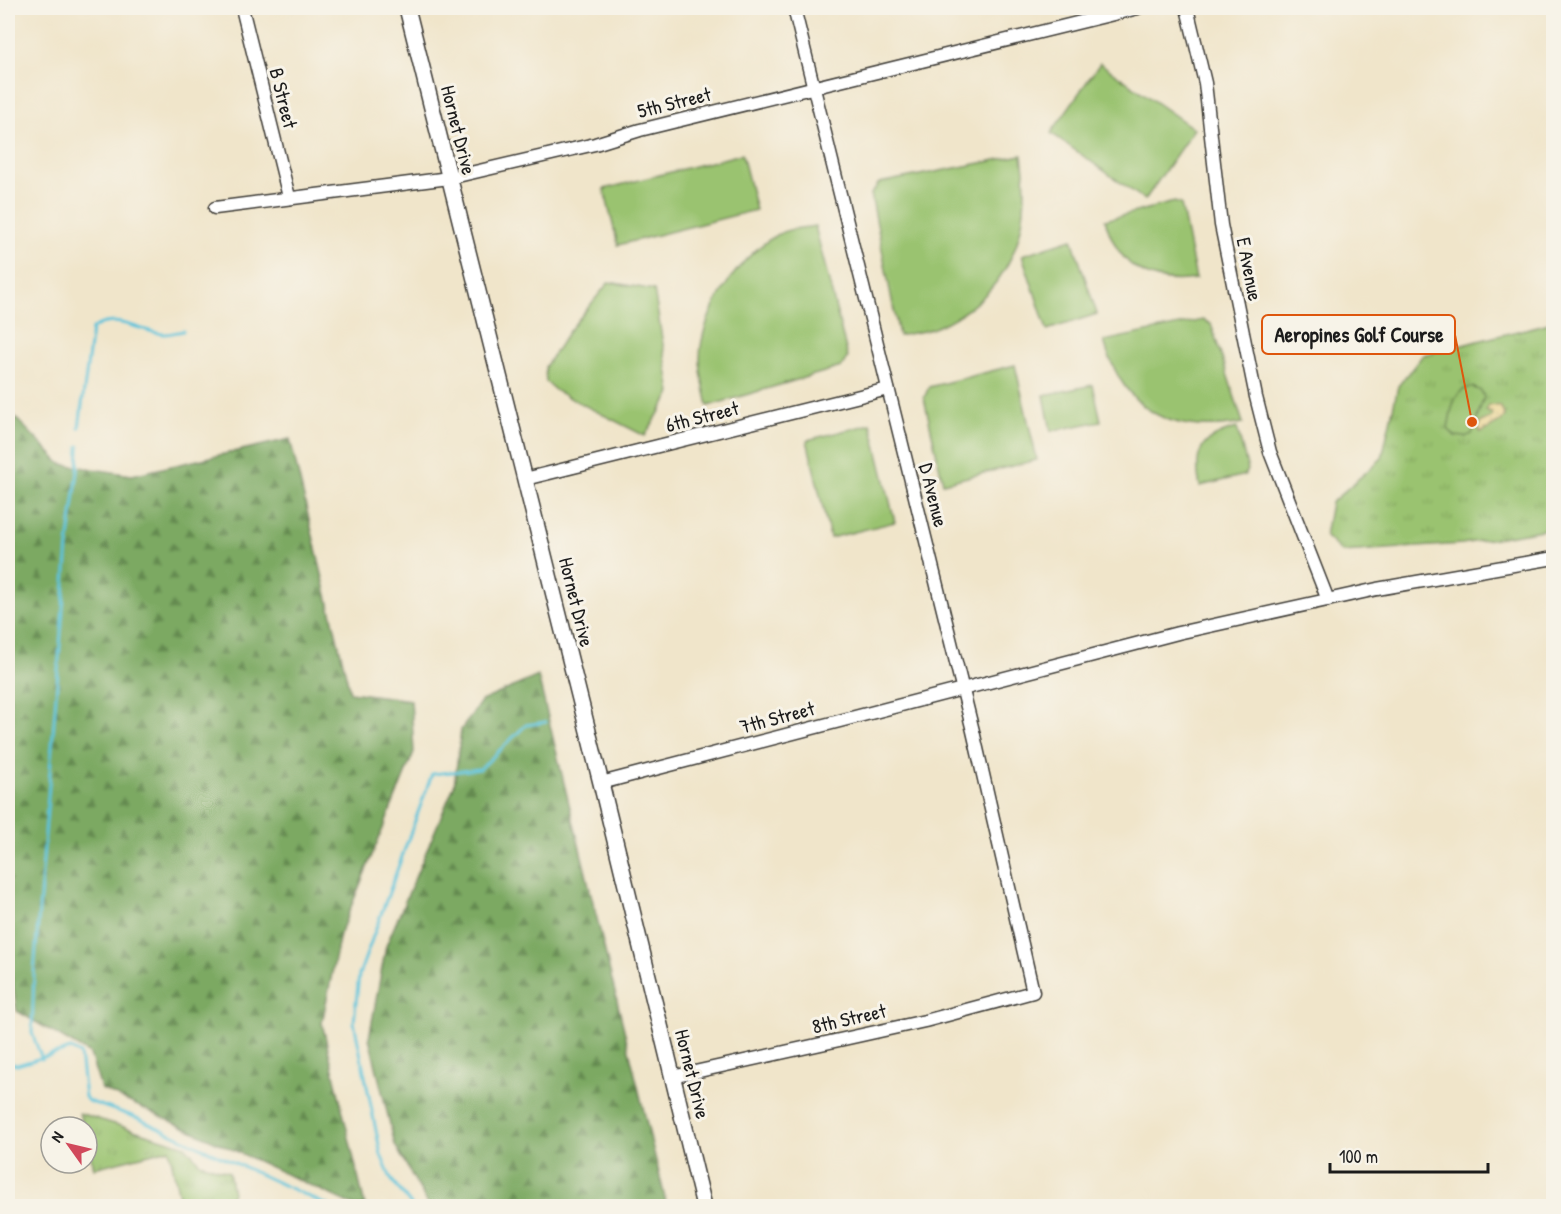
<svg xmlns="http://www.w3.org/2000/svg" width="1561" height="1214" font-family="'Patrick Hand',sans-serif">
<style>
.grass{fill:url(#grass-tufts);stroke:#5b7046;stroke-width:1.5}
.forest{fill:url(#forest-firs);stroke:#4c623f;stroke-width:1.5}
.sand{fill:url(#sand-dots);stroke:#857b5d;stroke-width:1.5}
.park{fill:#9ac36f;stroke:#5b7046;stroke-width:1.5}
.lines{fill:none;stroke-linecap:round;stroke-linejoin:round}
.stream{stroke:#5cc3da;stroke-width:3}
.minor-casing{stroke:#3c3a36;stroke-width:15}
.major-casing{stroke:#3c3a36;stroke-width:18}
.minor{stroke:#fff;stroke-width:12}
.major{stroke:#fff;stroke-width:15}
.labels{text-anchor:middle;dominant-baseline:central;stroke-width:6;stroke-linejoin:round;paint-order:stroke}
.street-label{font-size:20px;fill:#1c1c1c;stroke:#f7f3e8}
.leader{fill:none;stroke:#de560d;stroke-width:2}
.callout-dot{fill:#de560d;stroke:#f7f3e8;stroke-width:2}
.callout{fill:#f7f3e8;stroke:#de560d;stroke-width:2}
.callout-label{font-size:21px;text-anchor:middle;font-weight:bold;fill:#1c1c1c}
</style>
<defs>
<pattern id="grass-tufts" width="24" height="20" patternUnits="userSpaceOnUse" patternTransform="scale(1.5)"><rect width="24" height="20" fill="#9ac36f"/><path d="M3 7l-1-3M5 7V3M7 7l1-3M15 17l-1-3M17 17v-4M19 17l1-3" fill="none" stroke="#84a760"/></pattern>
<pattern id="forest-firs" width="22" height="20" patternUnits="userSpaceOnUse" patternTransform="scale(1.5)"><rect width="22" height="20" fill="#7ba962"/><path d="M5 1l3.5 6h-7zM16 11l3.5 6h-7z" fill="#648950"/></pattern>
<pattern id="sand-dots" width="8" height="8" patternUnits="userSpaceOnUse" patternTransform="scale(1.5)"><rect width="8" height="8" fill="#eeda9e"/><path d="M2 2h.1M6 6h.1" fill="none" stroke="#ccba88" stroke-width="1.8" stroke-linecap="round"/></pattern>
</defs>
<rect width="100%" height="100%" fill="#f7f3e8"/>
<filter id="ink" filterUnits="userSpaceOnUse"><feTurbulence type="fractalNoise" baseFrequency=".0167" numOctaves="2"/><feDisplacementMap in="SourceGraphic" scale="12" xChannelSelector="R" yChannelSelector="G"/><feConvolveMatrix kernelMatrix="1 2 1 2 8 2 1 2 1" color-interpolation-filters="sRGB"/></filter>
<filter id="wash" filterUnits="userSpaceOnUse"><feTurbulence type="fractalNoise" baseFrequency=".008" numOctaves="4" result="noise"/><feDisplacementMap in="SourceGraphic" scale="24" xChannelSelector="R" yChannelSelector="G"/><feGaussianBlur stdDeviation="1.35" result="paint"/><feColorMatrix in="noise" values="0 0 0 0 0 0 0 0 0 0 0 0 0 0 0 0 0 1.4 0 .05"/><feComposite in="paint" operator="in"/></filter>
<g filter="url(#wash)">
<rect width="100%" height="100%" fill="#f0e5ca"/>
<g class="grass">
<path d="M1553,322V528L1462,544L1342,552L1325,536L1331,503L1382,458L1398,386L1423,355Z"/>
<path d="M79,1113L185,1146L200,1163L229,1172L233,1193L224,1206H181L169,1149L94,1168L87,1143V1127H83Z"/>
</g>
<g class="forest">
<path d="M8,410L61,464L132,475L290,439L350,692L411,700L414,752L340,934L322,1023L365,1206H355L101,1089L90,1054L17,1011L8,955Z"/>
<path d="M538,676L667,1206H429L395,1145L369,1038L386,946L454,786L461,730L481,701Z"/>
</g>
<path class="sand" d="M1489,405L1500,406L1505,416L1500,422L1481,433L1478,428L1481,422L1492,417L1493,414L1486,411Z"/>
<g class="park">
<path d="M1100,63L1194,129L1145,200L1051,133Z"/>
<path d="M742,154L756,210L618,245L604,189Z"/>
<path d="M1022,155C1034,231 1009,297 934,328C924,332 910,333 899,336L871,194L879,183Z"/>
<path d="M1174,202L1181,204L1196,279C1148,286 1119,267 1105,220Z"/>
<path d="M815,226L848,357L841,367L708,406C705,391 700,374 700,359C700,313 741,251 783,232C793,228 805,228 815,226Z"/>
<path d="M1072,239L1097,314L1047,330L1022,255Z"/>
<path d="M609,282L654,290L671,393L645,436L556,391L546,382L545,367L569,331Z"/>
<path d="M1203,320L1211,324L1243,423C1172,436 1124,412 1104,341Z"/>
<path d="M1015,365L1037,460L943,483L924,398L929,387Z"/>
<path d="M1093,385L1101,421L1051,431L1044,395Z"/>
<path d="M1472,387L1481,391L1484,397L1472,434L1465,437L1455,436L1448,429C1451,413 1452,389 1472,387Z"/>
<path d="M871,424L895,522L830,538L807,440Z"/>
<path d="M1237,428L1248,470L1245,475L1200,486C1192,450 1203,437 1237,428Z"/>
</g>
<g class="lines">
<g class="stream">
<path d="M79,428L92,329C114,312 140,332 164,334C170,334 177,332 183,331"/>
<path d="M42,1059L32,1033L34,973L68,545L78,471L79,446"/>
<path d="M8,1063L17,1065L71,1049L80,1054L85,1097L88,1101L135,1117L329,1206"/>
<path d="M412,1206L391,1179L381,1155L354,1022L359,975L432,774L480,769L526,725L546,722"/>
</g>
</g>
</g>
<g filter="url(#ink)">
<g class="lines">
<defs>
<g id="minor">
<path d="M242,8L289,197"/>
<path d="M1187,8L1205,83L1221,225L1256,397L1270,452L1328,600"/>
<path d="M215,208L449,178L595,144L640,130L1138,8"/>
<path d="M525,479L888,389"/>
<path d="M601,783L1178,633L1377,589L1554,558"/>
<path d="M672,1077L925,1021L1033,992L973,731L794,8"/>
</g>
<path id="major" d="M407,8L601,783L704,1206"/>
</defs>
<use href="#minor" class="minor-casing"/>
<use href="#major" class="major-casing"/>
<use href="#minor" class="minor"/>
<use href="#major" class="major"/>
</g>
</g>
<g class="labels">
<g class="street-label">
<text transform="translate(284 98) rotate(76)">B Street</text>
<text transform="translate(674 102) rotate(-14)">5th Street</text>
<text transform="translate(459 130) rotate(76)">Hornet Drive</text>
<text transform="translate(1250 269) rotate(79)">E Avenue</text>
<text transform="translate(702 416) rotate(-14)">6th Street</text>
<text transform="translate(934 495) rotate(76)">D Avenue</text>
<text transform="translate(577 602) rotate(76)">Hornet Drive</text>
<text transform="translate(777 717) rotate(-15)">7th Street</text>
<text transform="translate(849 1018) rotate(-13)">8th Street</text>
<text transform="translate(693 1074) rotate(76)">Hornet Drive</text>
</g>
</g>
<path class="leader" d="M1472 422L1455 335"/>
<circle class="callout-dot" cx="1472" cy="422" r="6"/>
<rect class="callout" x="1262" y="315" width="193" height="39" rx="6"/>
<g class="callout-label">
<text x="1359" y="342">Aeropines Golf Course</text>
</g>
<rect width="1561" height="1214" fill="none" stroke="#f7f3e8" stroke-width="30"/>
<g transform="translate(69 1145) rotate(304)"><circle r="28" fill="#f7f3e8" stroke="#9f9d96" stroke-width="1.5"/>
<path d="M0-4.5L10 22L0 15L-10 22Z" fill="#d1495b"/>
<text y="-9" font-size="16" font-weight="bold" text-anchor="middle" fill="#1c1c1c">N</text>
</g>
<path d="M1330 1163v9h158v-9" fill="none" stroke="#1c1c1c" stroke-width="3"/>
<text x="1339" y="1163" font-size="18" fill="#1c1c1c" stroke="#f7f3e8" stroke-width="4.5" paint-order="stroke">100 m</text>
</svg>
